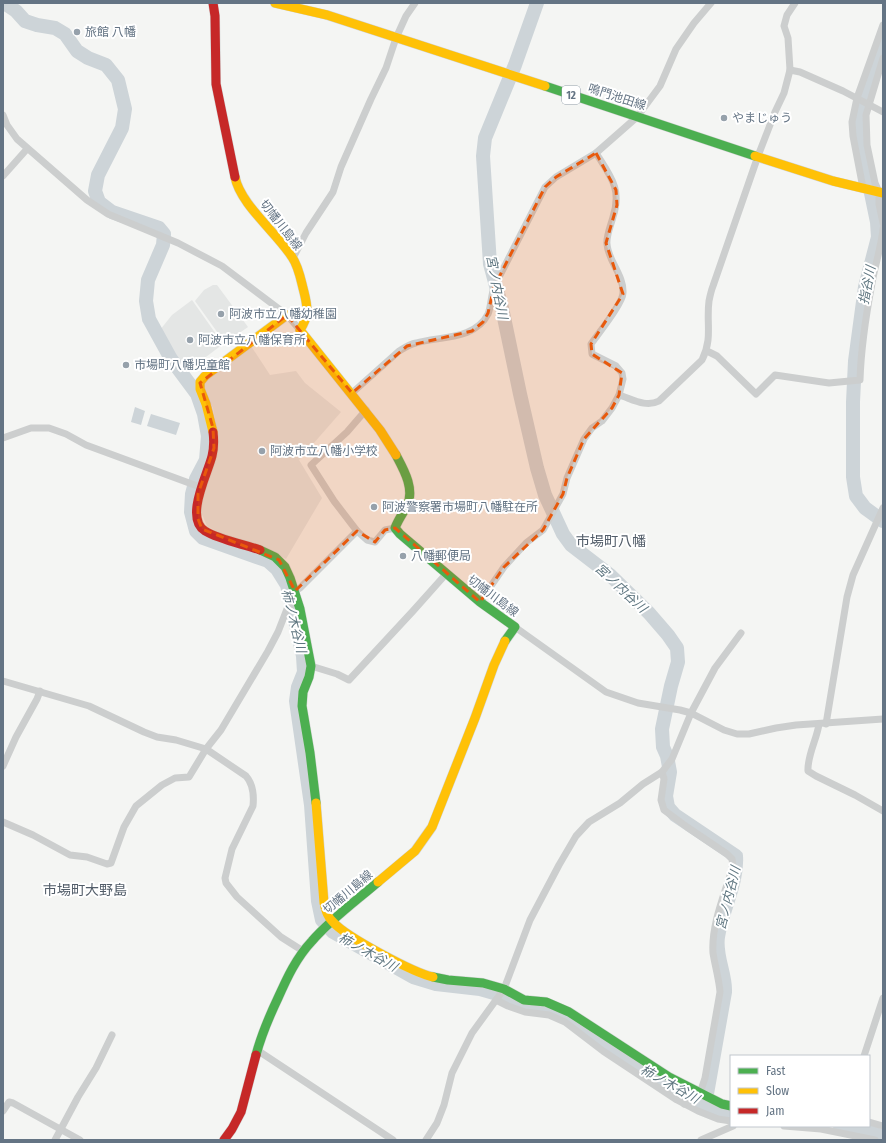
<svg xmlns="http://www.w3.org/2000/svg" width="886" height="1143" font-family="'Fira Sans Condensed','Noto Sans JP',sans-serif">
<style>
.built{fill:#e4e6e5}
.water{fill:#cdd4d8}
.lines{fill:none;stroke-linecap:round;stroke-linejoin:round}
.river{stroke:#cdd4d8;stroke-width:14}
.fast-casing{stroke:#d1d3d3;stroke-width:10}
.slow-casing{stroke:#d1d3d3;stroke-width:10}
.jam-casing{stroke:#d1d3d3;stroke-width:10}
.street{stroke:#cccece;stroke-width:7}
.fast{stroke:#4caf50;stroke-width:9}
.slow{stroke:#ffc107;stroke-width:9}
.jam{stroke:#c62828;stroke-width:9}
.marked{fill:#e8590c;fill-opacity:0.2;stroke:#e8590c;stroke-width:3;stroke-dasharray:8 5;stroke-linejoin:round}
.poi-dot{fill:#96a1ab;stroke:#fff;stroke-width:1.5}
.labels{text-anchor:middle;dominant-baseline:central;stroke-width:4;stroke-linejoin:round;paint-order:stroke}
.shield{fill:#fff;stroke:#929ea9;stroke-width:1}
.shield-label{font-size:11px;font-weight:bold;fill:#647484}
.poi-label{font-size:12px;fill:#647484;stroke:#fff;text-anchor:start}
.street-label{font-size:12px;fill:#647484;stroke:#fff}
.water-label{font-size:13px;font-style:italic;fill:#5f7680;stroke:#fff}
.quarter-label{font-size:14px;fill:#525d69;stroke:#fff}
</style>
<rect width="100%" height="100%" fill="#f4f5f3"/>
<g class="built">
<path d="M213,285H217L248,327L225,343L195,301L204,290Z"/>
<path d="M192,300L223,344L185,373L156,335L172,315Z"/>
<path d="M251,346L270,375L296,371L305,383L341,412L299,460L322,498L286,559L271,551L220,533L207,526L201,512V496L219,441L213,408L203,389L204,381Z"/>
</g>
<g class="water">
<path d="M135,407L145,411L141,425L131,422Z"/>
<path d="M151,414L180,423L176,435L147,426Z"/>
</g>
<g class="lines">
<g class="river">
<path d="M4,3L16,11L25,21L37,25L55,28L65,34L77,51L88,58L106,65L118,80L125,109L122,128L98,175L95,191L99,202L112,212L159,228L164,234L163,245L148,280L146,301L149,319L171,359L197,394L204,414L208,436L206,460L196,479L192,494L191,512L196,531L203,538L268,561L277,569L287,585L303,656L304,672L298,687L296,701L311,805L318,901L322,920L333,932L413,977L436,984L480,989L494,993L525,1006L550,1009L568,1016L620,1054L679,1092L705,1105L731,1115"/>
<path d="M537,3L515,65L485,138L483,156L490,264L502,308L520,394L537,468L545,495L563,534L571,545L610,575L649,613L668,635L677,648L678,662L671,686L662,729L663,747L667,756L670,772L666,796L668,807L675,815L736,856C738,883 722,910 718,937C715,956 726,974 725,992L705,1105"/>
<path d="M883,43L867,87L859,117V135L877,222L878,237L865,287L855,361L853,402V477L856,496L865,508L883,521"/>
<path d="M840,1126L873,1133L883,1137"/>
</g>
<defs>
<g id="fast">
<path d="M545,86L755,156"/>
<path d="M396,455C404,470 415,489 407,506C403,513 398,520 395,528L400,534L480,602L515,627L505,641"/>
<path d="M260,550L275,557L285,567L290,578L300,609L311,666L309,677L303,692L302,706L310,753L316,803"/>
<path d="M433,977L448,980L483,983L504,989L524,1000L546,1002L569,1012L669,1077L722,1104L731,1106"/>
<path d="M256,1055C261,1036 269,1017 278,998C287,978 296,958 312,941C331,919 356,901 378,882"/>
</g>
<g id="slow">
<path d="M275,3L327,15L545,86"/>
<path d="M755,156L833,181L883,193"/>
<path d="M235,177C240,204 277,233 292,257C299,267 301,281 304,292C308,308 309,316 300,330L380,430L396,455"/>
<path d="M213,432L206,404L200,389V382L205,376L287,315"/>
<path d="M316,803L324,903C326,911 327,916 333,922C346,937 414,973 433,977"/>
<path d="M378,882L415,851L432,827L475,718L494,665L505,641"/>
</g>
<g id="jam">
<path d="M213,3L215,16L216,84L235,177"/>
<path d="M213,432C214,440 214,448 212,456C208,473 184,518 205,531C220,540 243,544 260,550"/>
<path d="M224,1140L232,1129L241,1112L256,1055"/>
</g>
</defs>
<use href="#fast" class="fast-casing"/>
<use href="#slow" class="slow-casing"/>
<use href="#jam" class="jam-casing"/>
<g class="street">
<path d="M883,58L866,115L867,145L875,183L879,192V204L883,223"/>
<path d="M790,70L800,72L843,91L883,112"/>
<path d="M3,115L7,125L17,139L87,200L108,214L178,243L222,266L287,315L300,330"/>
<path d="M3,176L27,149"/>
<path d="M863,188L853,136L852,122L857,98L883,25"/>
<path d="M293,258L306,233L333,192L341,167L371,99L386,68L396,38L406,16L415,3"/>
<path d="M707,351L717,356L756,394L775,375L829,383L860,380C861,348 866,315 872,283C875,265 881,248 883,229"/>
<path d="M352,393L399,351C404,348 410,344 416,343C440,336 475,340 488,314C491,307 491,296 494,287L545,187L556,177L596,153L637,117L660,86L676,49L694,23L711,3"/>
<path d="M619,395C632,399 646,408 659,401L702,360C713,338 706,323 709,301C710,296 711,291 713,286L758,156L775,112L784,93L790,70L788,38L784,26L787,15L795,3"/>
<path d="M366,410L347,432L311,465L334,501L357,531L367,540L375,542L385,530L395,528"/>
<path d="M3,438L31,428H49L66,434L86,445L200,487"/>
<path d="M295,591L300,588L357,531"/>
<path d="M480,602L504,567L526,543L543,530L563,494L567,478L584,439L592,428L602,421L612,408L619,395L623,379L622,373L616,366L592,354L591,344C598,334 623,303 623,293C624,275 608,261 607,244C606,236 611,225 613,217C622,189 611,177 596,153"/>
<path d="M515,627L606,692L638,703L680,710L691,713L724,730L737,734H749L776,728L796,725L883,719"/>
<path d="M311,666L337,674L349,680L413,611L446,574"/>
<path d="M3,681L89,706L144,732L157,737L176,740L206,749L246,776C253,784 254,796 253,806L232,849L225,878L226,883L237,897L281,937L303,951"/>
<path d="M819,724C817,739 807,756 808,771L816,776L855,795L883,811"/>
<path d="M826,724L847,597L853,575L883,508"/>
<path d="M3,766L16,737L37,699L40,691"/>
<path d="M662,772L664,779L661,800L664,810L687,827L727,854L732,859L733,866C725,893 711,925 713,953C715,966 719,979 720,992L705,1078L700,1093"/>
<path d="M3,822L33,835L70,855L87,857L107,864L111,863L124,827L136,806L162,785L175,778L189,777L206,749L221,730L268,651L278,632L287,609L297,601"/>
<path d="M496,1000L508,1006L525,1012L549,1015L565,1022L603,1051L677,1100L698,1111L718,1119L731,1121"/>
<path d="M257,1050L393,1140"/>
<path d="M864,1056L883,998"/>
<path d="M684,1104L693,1090"/>
<path d="M3,1111L9,1102L13,1103L80,1140"/>
<path d="M869,1122L883,1126"/>
<path d="M784,1126L821,1129L875,1140"/>
<path d="M55,1140L78,1097L96,1068L112,1035"/>
<path d="M426,1140L437,1123L444,1105L452,1073L472,1033L504,989L530,920L559,865L576,836L589,822L620,803L643,784L662,772L672,759L691,713L715,668L741,633"/>
<path d="M701,1140L733,1126"/>
</g>
<use href="#fast" class="fast"/>
<use href="#slow" class="slow"/>
<use href="#jam" class="jam"/>
</g>
<path class="marked" d="M596,153L616,190L617,205L606,243L623,294L591,344L592,354L622,373L619,395L612,408L584,439L567,478L563,494L543,530L504,567L480,602L395,528L385,530L375,542L357,531L295,591L279,560L202,529L198,519V494L214,448L213,428L200,383L287,315L352,393L407,346L472,331L483,322L488,313L494,287L545,187L556,177Z"/>
<g class="poi-dot">
<circle cx="77" cy="32" r="4"/>
<circle cx="724" cy="118" r="4"/>
<circle cx="221" cy="314" r="4"/>
<circle cx="190" cy="340" r="4"/>
<circle cx="126" cy="365" r="4"/>
<circle cx="262" cy="451" r="4"/>
<circle cx="374" cy="507" r="4"/>
<circle cx="403" cy="556" r="4"/>
</g>
<g class="labels">
<rect class="shield" x="562" y="86" width="18" height="18" rx="3"/>
<g class="shield-label">
<text x="571" y="95">12</text>
</g>
<g class="poi-label">
<text x="85" y="32">旅館 八幡</text>
<text x="732" y="118">やまじゅう</text>
<text x="229" y="314">阿波市立八幡幼稚園</text>
<text x="198" y="340">阿波市立八幡保育所</text>
<text x="134" y="365">市場町八幡児童館</text>
<text x="270" y="451">阿波市立八幡小学校</text>
<text x="382" y="507">阿波警察署市場町八幡駐在所</text>
<text x="411" y="556">八幡郵便局</text>
</g>
<g class="street-label">
<text transform="translate(617 97) rotate(18)">鳴門池田線</text>
<text transform="translate(281 225) rotate(52)">切幡川島線</text>
<text transform="translate(493 596) rotate(37)">切幡川島線</text>
<text transform="translate(348 892) rotate(-40)">切幡川島線</text>
</g>
<g class="water-label">
<text transform="translate(867 285) rotate(-79)">指谷川</text>
<text transform="translate(497 287) rotate(79)">宮ノ内谷川</text>
<text transform="translate(621 588) rotate(43)">宮ノ内谷川</text>
<text transform="translate(294 621) rotate(76)">柿ノ木谷川</text>
<text transform="translate(728 898) rotate(-76)">宮ノ内谷川</text>
<text transform="translate(368 952) rotate(29)">柿ノ木谷川</text>
<text transform="translate(670 1084) rotate(29)">柿ノ木谷川</text>
</g>
<g class="quarter-label">
<text x="611" y="541">市場町八幡</text>
<text x="85" y="890">市場町大野島</text>
</g>
</g>
<rect width="886" height="1143" fill="none" stroke="#647484" stroke-width="8"/>
<rect x="730" y="1055" width="140" height="72" fill="#ffffff" stroke="#c1c7ce"/>
<rect x="738" y="1068" width="20" height="6" fill="#4caf50" stroke="#c1c7ce"/>
<text x="766" y="1075" font-size="12" fill="#647484">Fast</text>
<rect x="738" y="1088" width="20" height="6" fill="#ffc107" stroke="#c1c7ce"/>
<text x="766" y="1095" font-size="12" fill="#647484">Slow</text>
<rect x="738" y="1108" width="20" height="6" fill="#c62828" stroke="#c1c7ce"/>
<text x="766" y="1115" font-size="12" fill="#647484">Jam</text>
</svg>
